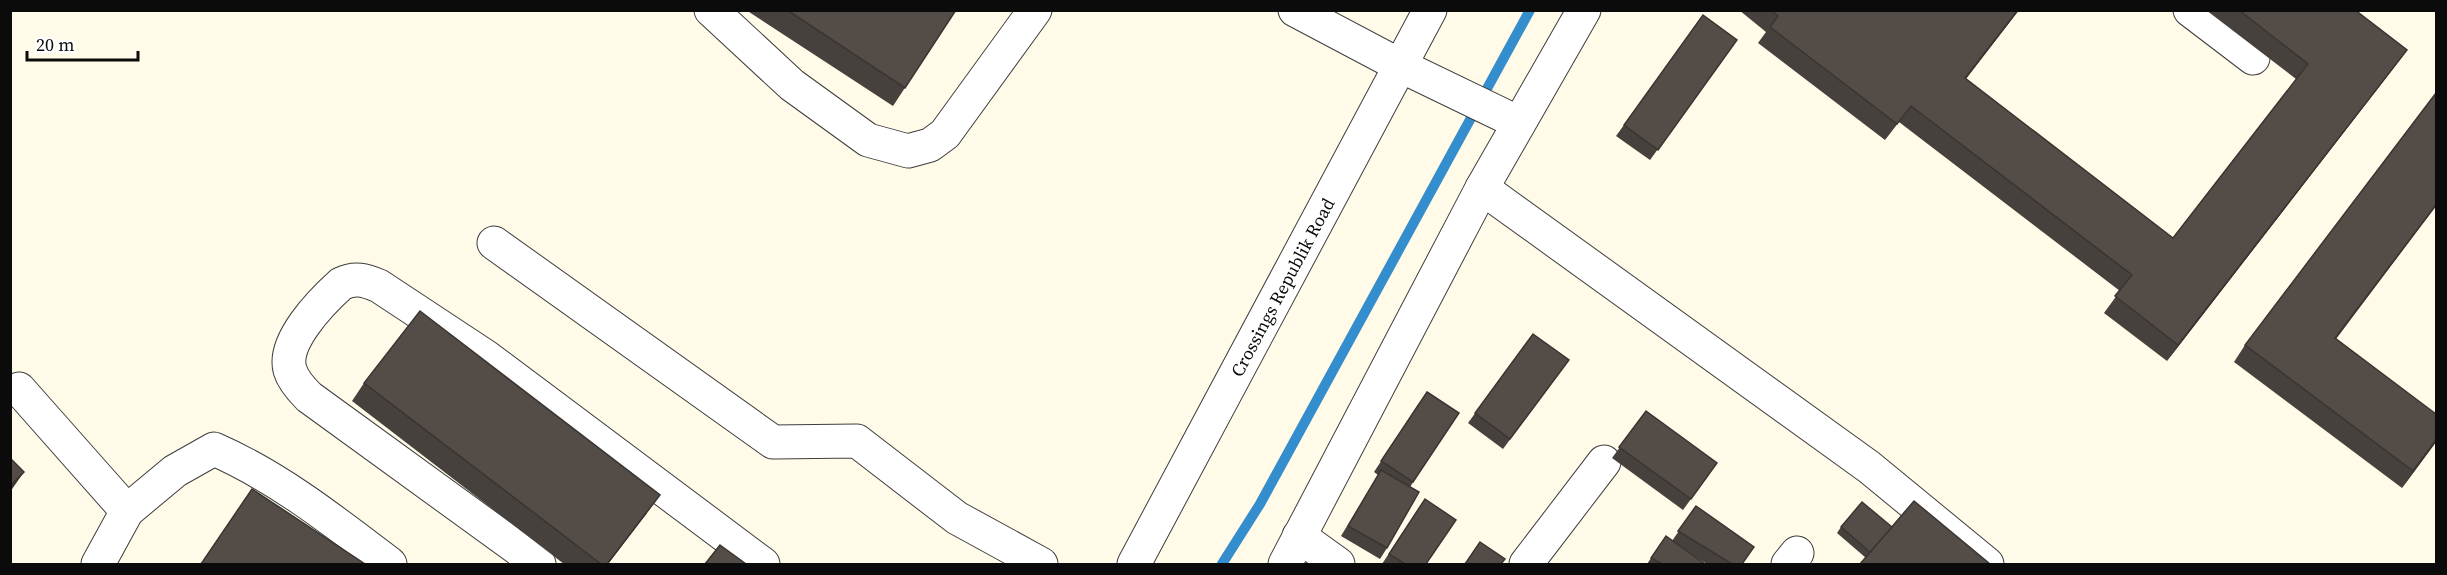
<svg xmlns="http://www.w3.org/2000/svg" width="2447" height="575" font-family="'Source Serif 4',serif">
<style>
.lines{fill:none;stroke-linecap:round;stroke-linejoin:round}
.stream{stroke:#348dcd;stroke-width:10}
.minor-casing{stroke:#3e3e3e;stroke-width:35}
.minor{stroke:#fff;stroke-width:33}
.wall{fill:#47413d}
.shaded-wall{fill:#3a3532}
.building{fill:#534c47;stroke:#3a3532;stroke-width:1.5}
.labels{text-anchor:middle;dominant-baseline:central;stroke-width:6;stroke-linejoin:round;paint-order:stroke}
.street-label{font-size:18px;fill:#0b0b0b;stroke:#fff}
</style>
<rect width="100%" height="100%" fill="#fffbe8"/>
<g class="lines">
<path class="stream" d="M1222,564L1260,504L1530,10"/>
<defs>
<g id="minor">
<path d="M711,10L792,85L868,140L908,151L930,145L945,134L1035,10"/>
<path d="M1295,10L1399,65L1519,123"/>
<path d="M2190,10L2253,58"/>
<path d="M1482,188L1869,467L1987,564"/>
<path d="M494,243L773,442L857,441L957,518L1041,564"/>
<path d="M19,389L127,511"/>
<path d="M1299,536L1338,564"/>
<path d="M98,564L127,511L175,471L214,449C278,477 335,522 390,564"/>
<path d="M539,564L309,397C302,390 293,380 290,370C282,342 321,302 341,284C355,277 365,280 379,286L485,356L763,564"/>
<path id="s1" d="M1134,564L1430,10"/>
<path d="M1285,564L1482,188L1584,10"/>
<path d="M1526,564L1604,462"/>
<path d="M1788,564L1797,553"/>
</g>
</defs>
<use href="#minor" class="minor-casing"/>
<use href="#minor" class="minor"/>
</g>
<g class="wall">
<path d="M746,10H956L893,106Z"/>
<path d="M1739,10H2019L1966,79L2173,238L2296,79L2206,10H2355L2407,50L2395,66L2167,361L2104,313L2120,291L1899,122L1885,140L1758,43L1766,32Z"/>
<path d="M1703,15L1737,40L1650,160L1616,136Z"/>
<path d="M1533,334L1569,360L1503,449L1468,423Z"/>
<path d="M2336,339L2436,442L2402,488L2234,362L2245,345Z"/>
<path d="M364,383L647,513L608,564H564L352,401Z"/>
<path d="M1419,403L1459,413L1410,487L1387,548L1380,559L1341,536L1378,475L1374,472Z"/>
<path d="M1646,411L1717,463L1683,510L1612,458Z"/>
<path d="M1425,499L1426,564H1382Z"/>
<path d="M1696,506L1742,564H1707L1689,553L1705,564H1647L1666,536L1672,541Z"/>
<path d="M1841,527H1892L1866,558L1837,533Z"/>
</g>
<g class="shaded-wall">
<path d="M2018,10H2019L1953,95L1965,78Z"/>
<path d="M2407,50L2395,66L2167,361L2178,345Z"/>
<path d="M2436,205V206L2324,355L2335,338Z"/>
<path d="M2436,440V442L2402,488L2413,471Z"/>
<path d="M24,472L10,492V486Z"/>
<path d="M660,495L608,564H607Z"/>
</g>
<g class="building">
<path d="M787,10H956L905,88Z"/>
<path d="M1771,10H2018L1965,78L2173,238L2308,64L2239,10H2355L2407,50L2178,345L2115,296L2132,275L1911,106L1897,124L1770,27L1778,16Z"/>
<path d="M1703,15L1737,40L1658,150L1624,125Z"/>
<path d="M2436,93V205L2335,338L2436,414V440L2413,471L2245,345Z"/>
<path d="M420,311L660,495L607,564H601L364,383Z"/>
<path d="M1533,334L1569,360L1510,439L1475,413Z"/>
<path d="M1427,392L1459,413L1413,482L1381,461Z"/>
<path d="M1646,411L1717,463L1691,499L1619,447Z"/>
<path d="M10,458L24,472L10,486Z"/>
<path d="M1381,470L1419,492L1387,548L1348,526Z"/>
<path d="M252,489L365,564H201Z"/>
<path d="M1425,499L1456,520L1426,564H1405L1389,554Z"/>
<path d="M1914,501L1990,564H1860Z"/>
<path d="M1862,502L1892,527L1870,552L1841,527Z"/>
<path d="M1696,506L1754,547L1742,564H1732L1678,531Z"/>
<path d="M1666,536L1705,564H1662L1651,558Z"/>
<path d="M1480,542L1505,559L1501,564H1465Z"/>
<path d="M720,545L746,564H705Z"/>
</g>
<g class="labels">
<g class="street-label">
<text stroke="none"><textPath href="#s1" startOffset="314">Crossings Republik Road</textPath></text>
</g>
</g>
<rect width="2447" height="575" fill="none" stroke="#0b0b0b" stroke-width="24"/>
<path d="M27 51v9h111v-9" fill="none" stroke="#0b0b0b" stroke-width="3"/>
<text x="36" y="51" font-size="18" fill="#0b0b0b" stroke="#ffffff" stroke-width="4.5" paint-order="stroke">20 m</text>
</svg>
